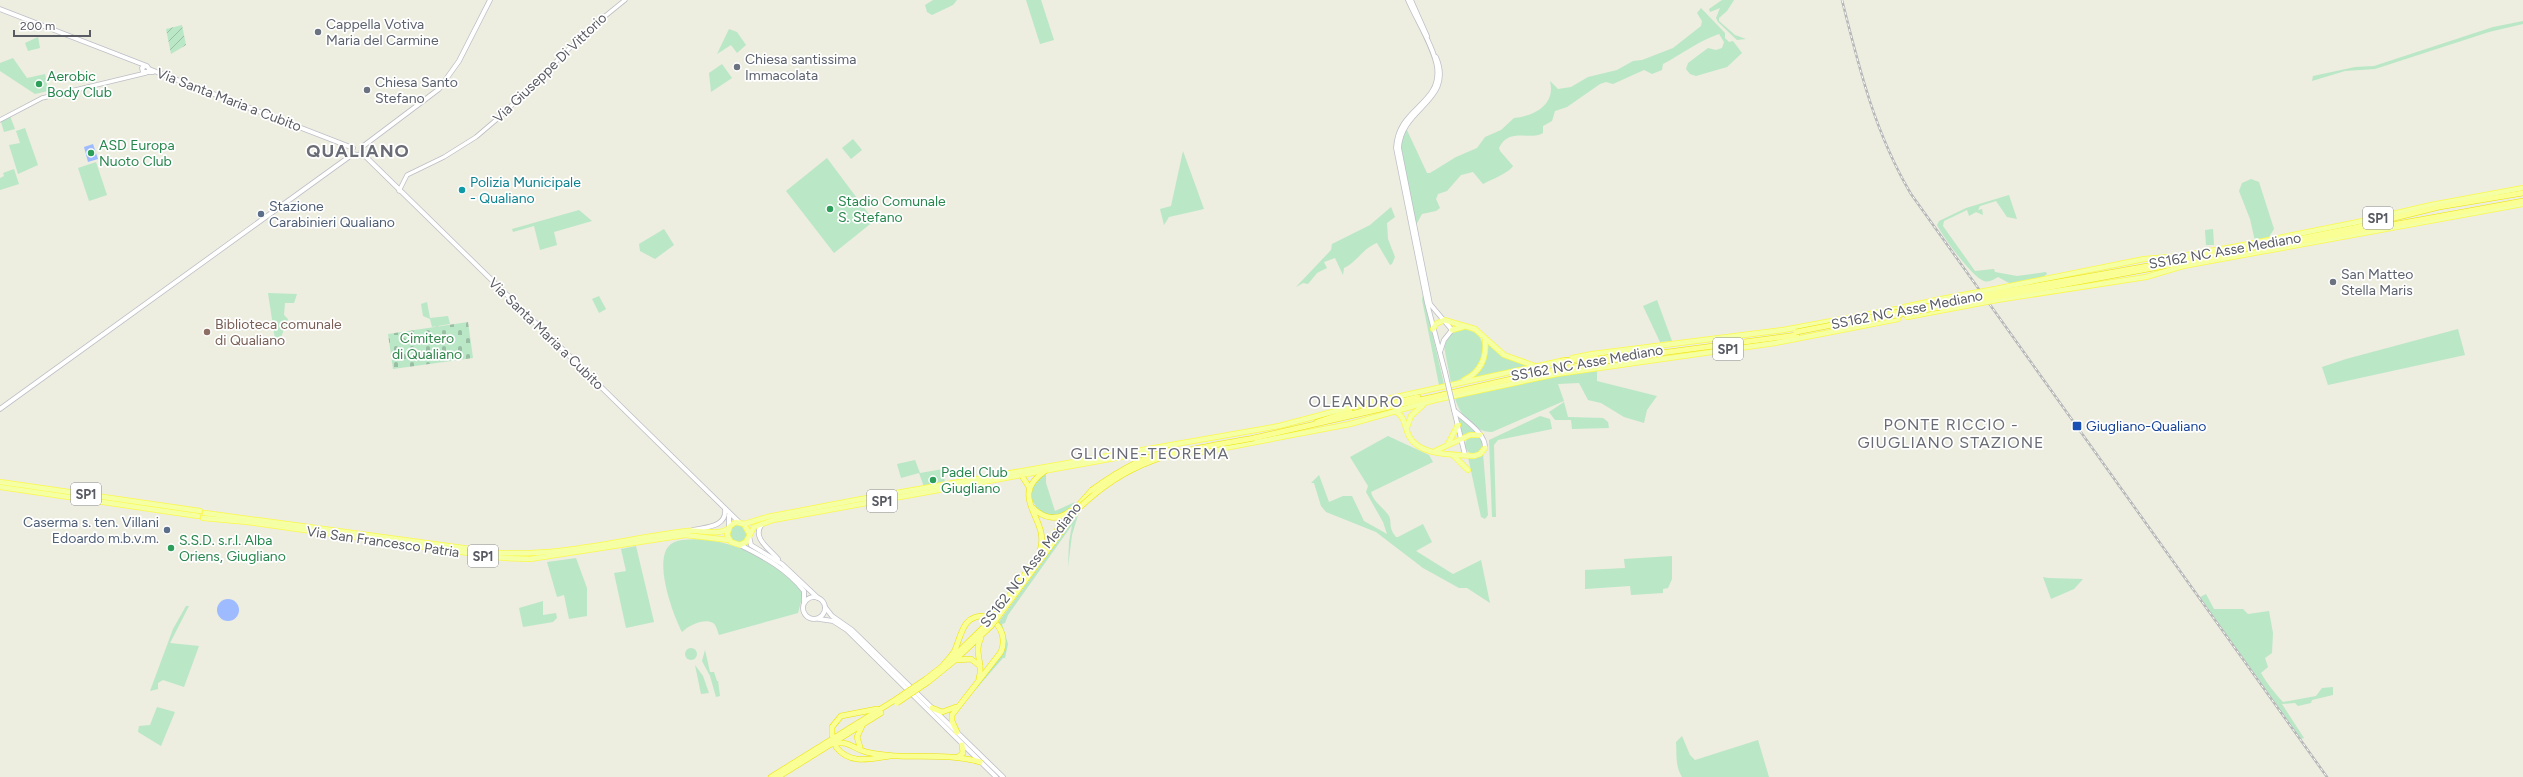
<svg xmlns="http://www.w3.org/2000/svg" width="2523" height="777" font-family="Figtree,sans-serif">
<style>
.green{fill:#bae7c6}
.cemetery{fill:url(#cemetery-stones)}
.garden{fill:url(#garden-furrows)}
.water{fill:#9ebbff}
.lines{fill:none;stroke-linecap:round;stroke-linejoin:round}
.tertiary-casing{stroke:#bdbec5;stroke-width:5}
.secondary-casing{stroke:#bdbec7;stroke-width:5.5}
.primary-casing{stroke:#fbf94c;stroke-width:6}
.trunk-casing{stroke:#ede300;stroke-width:6}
.tertiary{stroke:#fff;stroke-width:3.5}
.secondary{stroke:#fff;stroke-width:4}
.primary{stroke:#f5ffa3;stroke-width:4.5}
.trunk{stroke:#f9ff94;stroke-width:5}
.rail-casing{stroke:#b6b7b7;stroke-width:2.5}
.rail{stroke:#fff;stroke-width:1;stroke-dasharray:3;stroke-linecap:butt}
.secondary-bridge-casing{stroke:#bdbec7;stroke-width:5.5;stroke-linecap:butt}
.primary-bridge-casing{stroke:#fbf94c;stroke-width:6;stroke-linecap:butt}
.trunk-bridge-casing{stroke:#ede300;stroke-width:6;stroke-linecap:butt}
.secondary-bridge{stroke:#fff;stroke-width:4}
.primary-bridge{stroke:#f5ffa3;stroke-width:4.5}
.trunk-bridge{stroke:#f9ff94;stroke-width:5}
.worship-dot{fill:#6b7280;stroke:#fff;stroke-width:1.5}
.leisure-dot{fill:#2e9e5b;stroke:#fff;stroke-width:1.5}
.culture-dot{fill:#0f9aa8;stroke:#fff;stroke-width:1.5}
.service-dot{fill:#5c6f8a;stroke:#fff;stroke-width:1.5}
.education-dot{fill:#8d6e63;stroke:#fff;stroke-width:1.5}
.transit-dot{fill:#1a4fb4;stroke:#fff;stroke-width:1.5}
.labels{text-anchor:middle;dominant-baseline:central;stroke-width:3.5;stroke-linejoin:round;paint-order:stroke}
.shield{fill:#fff;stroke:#8b8c91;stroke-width:1}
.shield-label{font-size:13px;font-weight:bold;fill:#595b62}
.worship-label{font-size:14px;fill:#5b616d;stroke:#fff;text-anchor:start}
.street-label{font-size:14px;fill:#595b62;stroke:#fff}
.leisure-label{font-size:14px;fill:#27864d;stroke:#fff;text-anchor:start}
.culture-label{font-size:14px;fill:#0d838f;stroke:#fff;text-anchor:start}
.service-label{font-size:14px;fill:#4e5e75;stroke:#fff;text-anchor:start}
.education-label{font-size:14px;fill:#785e54;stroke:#fff;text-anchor:start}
.park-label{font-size:14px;fill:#2e8549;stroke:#fff}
.transit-label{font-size:14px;fill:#164399;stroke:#fff;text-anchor:start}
.quarter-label{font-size:16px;letter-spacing:1px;fill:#6a6c75;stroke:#fff}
.district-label{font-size:18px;font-weight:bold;letter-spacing:1px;fill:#6a6c75;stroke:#fff}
</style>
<defs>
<pattern id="cemetery-stones" width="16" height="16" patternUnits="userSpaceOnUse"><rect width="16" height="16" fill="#bae7c6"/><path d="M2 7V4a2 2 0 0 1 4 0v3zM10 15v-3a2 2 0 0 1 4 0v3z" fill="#9abea4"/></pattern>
<pattern id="garden-furrows" width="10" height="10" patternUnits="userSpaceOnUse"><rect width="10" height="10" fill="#bae7c6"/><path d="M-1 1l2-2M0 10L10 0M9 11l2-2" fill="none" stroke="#9abea4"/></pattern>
</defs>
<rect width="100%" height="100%" fill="#edede0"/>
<g class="green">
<path d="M933,0H957L953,5L932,15L927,12L925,5Z"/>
<path d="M1026,0H1041L1054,40L1040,44Z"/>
<path d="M1722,0H1734L1727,11L1719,18V21L1735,35L1746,39L1737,40L1718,22L1716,18L1720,8L1710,12L1709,9Z"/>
<path d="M1701,8L1725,33V38L1729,42L1733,41L1742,53L1727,67L1696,76L1690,74L1686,69L1688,63L1708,48L1716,50L1722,48L1724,42L1719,34C1698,41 1682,54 1663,64L1662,70L1652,74L1644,70L1613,84L1606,82L1600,84L1567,107L1555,111L1552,121L1543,126V133C1530,141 1509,127 1499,148L1500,151L1513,166C1510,172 1491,180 1483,184L1473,172L1461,175L1447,191L1438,194L1436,199L1440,208L1436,211L1422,214L1416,225L1400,147L1406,128L1427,173H1430L1456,157L1477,148L1485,137L1501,130L1514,118C1534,116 1556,105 1550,81L1558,89L1571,87L1588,77L1617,70L1633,61L1642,60L1673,48L1701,26L1702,21L1697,13Z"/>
<path d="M2523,21V24L2489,32L2375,69L2345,71L2312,81L2313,76L2355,67L2374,66L2493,27Z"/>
<path d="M729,29L737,32L746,45L737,53L731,45L717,54Z"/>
<path d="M38,37L40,48L28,51L25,43Z"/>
<path d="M13,58L27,78L45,74L48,91L35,94L0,71V63Z"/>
<path d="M722,64L732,78L711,92L709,73Z"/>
<path d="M10,116L15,129L4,132L1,122Z"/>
<path d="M25,128L38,165L18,174L9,145L20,143L16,131Z"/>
<path d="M853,139L862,150L851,159L842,148Z"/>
<path d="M1183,151L1204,209L1169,217L1164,225L1160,209L1171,206Z"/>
<path d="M827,158L874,221L834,253L786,191Z"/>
<path d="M96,162L107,195L89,201L78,168Z"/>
<path d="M14,169L19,184L0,190V178L4,176L3,173Z"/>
<path d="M2251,179L2259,182L2274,229L2269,237L2255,241L2250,219L2239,191L2242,183Z"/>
<path d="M2009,195L2017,219L2007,217L1996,201L1980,206L1978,210L1982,209L1983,215L1976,212L1969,216L1967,210L1944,221L1943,226L1975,271L1994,269L1995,272L2017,276L2046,272L2047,274L2039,280L2011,284L1998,277C1994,279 1989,283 1984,281C1972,277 1943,237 1937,225L1939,221L1966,208Z"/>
<path d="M1391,207L1395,217L1387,223L1388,239L1395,257L1392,264L1390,265L1377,243C1363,248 1357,262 1344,268L1343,275L1335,258L1324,262L1327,268L1317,273L1308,284L1303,283L1296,287L1331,250L1332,244L1370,225Z"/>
<path d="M579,210L592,221L554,232L557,245L540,250L534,226L513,232L512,229Z"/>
<path d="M664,229L674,245L655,259L640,251L639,244Z"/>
<path d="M2213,229L2214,245H2206L2205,230Z"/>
<path d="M268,293L297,294L294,303H285L284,315L288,319L280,340L275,339Z"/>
<path d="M1423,294L1444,384L1439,385L1422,300Z"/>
<path d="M599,296L606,309L599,313L592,299Z"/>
<path d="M1657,300L1672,341L1660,342L1643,306Z"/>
<path d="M427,302L430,318L448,316L450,324L432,327L430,319L423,316L421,304Z"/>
<path d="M1464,328L1478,334L1485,348C1477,370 1473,375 1451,383L1444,346L1451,333Z"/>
<path d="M2458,329L2465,355L2328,385L2322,367L2346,359Z"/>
<path d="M1487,343L1500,354L1529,366L1471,379L1484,364Z"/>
<path d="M1597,371V381L1657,396L1647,410L1644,423L1624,417L1601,403L1588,400L1579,383L1558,384L1564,401L1492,432C1473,432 1459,414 1455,398L1552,376Z"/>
<path d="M1564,402L1568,417L1603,418L1608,422L1609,428L1572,429L1571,420H1555L1549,412Z"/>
<path d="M1540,416L1550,419L1552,429L1498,440L1494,445L1496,517H1492L1489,440Z"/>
<path d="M1458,417H1459L1476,433L1463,438Z"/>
<circle cx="1474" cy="445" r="9"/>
<path d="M1388,436L1429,455L1433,462L1371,492C1374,503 1383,507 1389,516C1392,522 1388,528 1396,537H1398L1423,524L1432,542L1416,551L1453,574L1481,560L1490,603L1467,588H1459L1423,568L1376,532L1326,512L1321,506L1314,483H1311L1319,475L1329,502L1343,496H1352L1364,521L1387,534L1383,522L1366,492L1368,486L1350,457Z"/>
<path d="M1483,453L1488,515L1485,519L1481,517L1468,457Z"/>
<path d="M915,460L920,473L943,469L945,483L924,487L919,473L901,478L897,464Z"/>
<path d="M1046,474V483L1055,511L1075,502C1045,539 1011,486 1046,474Z"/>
<path d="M1079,512L1072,535L1068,567L1069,542L1072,525L1008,615L1005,623L1002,624L1008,644L1005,658H1003L955,713L1003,651L998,623Z"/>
<circle cx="738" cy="534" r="9"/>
<path d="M702,539C738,543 782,562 803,594L798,613L719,635C718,633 716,624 713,623C706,618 690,624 682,632C673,615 652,558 671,544C680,538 692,540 702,539Z"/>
<path d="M636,546L654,622L626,628L614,573L626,571L621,549Z"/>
<path d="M1672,556V579L1668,588L1663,589V593L1631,595L1630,586L1585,589V570L1625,568L1624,559Z"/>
<path d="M576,558L587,588V616L569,619L564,595L557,597L547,562Z"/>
<path d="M2043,577L2048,578L2083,579L2074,589L2051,599Z"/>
<path d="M2206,594L2214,609H2243L2248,614L2269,611L2273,633L2272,653L2265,658L2268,667L2261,673C2268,685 2274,692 2283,702L2316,696L2322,688L2333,687V695L2312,700L2311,703L2298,706L2295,703L2282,704L2304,738L2301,739L2200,597Z"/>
<path d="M543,601V615L556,613L557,618L553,622L523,627L519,608Z"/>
<path d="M186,606H189L170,643L199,646L184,687L163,680L158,683V689L150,691L173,629Z"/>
<circle cx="691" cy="654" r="6"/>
<path d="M705,650L710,672H714L717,681H718L720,696L716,697L710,676L702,661Z"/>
<path d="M695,665L703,676L709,693L701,694Z"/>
<path d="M157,707L175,712L161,746L138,732L139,726L150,725Z"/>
<path d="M1682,736L1690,755L1695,760L1758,740L1769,777H1682C1675,766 1677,755 1676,742Z"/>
</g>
<path class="cemetery" d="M468,322L473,358L393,369L388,334Z"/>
<path class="garden" d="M182,25L186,45L171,54L166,29Z"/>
<g class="water">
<path d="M93,144L98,159L88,162L84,147Z"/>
<circle cx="228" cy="610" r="11"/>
</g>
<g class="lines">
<defs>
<g id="tertiary">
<path d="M0,120L42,98L146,73"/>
<path d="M399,191L407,175L444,157L476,137L503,114L588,30L625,0"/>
</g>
<g id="secondary">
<path d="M1408,0C1416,19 1434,47 1437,67C1442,105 1398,107 1396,148L1427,303L1445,372"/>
<path d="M1411,0L1427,36"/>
<path d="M0,9L147,66L149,69"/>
<path d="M1436,57C1455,101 1401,107 1399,148L1430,304L1452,330L1444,340L1440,352"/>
<path d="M145,66L142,68L143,72H153"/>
<path d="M149,69L353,148"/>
<path d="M362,147L439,89L459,61L490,0"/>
<path d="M353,154L361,156L362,147"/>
<path d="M363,154L739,522"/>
<path d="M0,409L353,154"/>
<path d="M1454,410C1464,420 1486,433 1485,448"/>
<path d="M1454,410L1465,455"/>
<path d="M762,524C751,538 770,549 778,559"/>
<path d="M729,527V515"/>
<path d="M693,530C706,527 727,527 725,509"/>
<path d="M749,536L751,545L782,564L818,598"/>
<path d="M740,545C764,557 787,569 804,591V602"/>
<circle cx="814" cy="608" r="11"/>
<path d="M825,607L832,616L852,630L1003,777"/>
<path d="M819,619L833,621L847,630L996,777"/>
</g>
<g id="primary">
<path d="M1995,289L2144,259L2181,256L2233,247L2358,222L2431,205L2523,188"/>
<path d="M1997,300L2146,277L2183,266L2523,204"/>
<path d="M1904,307L1941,299"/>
<path d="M1907,317L1944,310"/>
<path d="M1433,329L1436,324L1444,320L1475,329L1504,355L1535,366"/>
<path d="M1452,330L1463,327"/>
<path d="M1572,358L1592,354L1783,330L1896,309"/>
<path d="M1464,380C1481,372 1487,357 1485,339"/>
<path d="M1395,411C1406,417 1404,426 1409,436C1420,457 1454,454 1474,456L1480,454L1485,448"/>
<path d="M1407,427L1411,416L1423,405"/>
<path d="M1448,444L1458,425"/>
<path d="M1435,451L1470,435H1480"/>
<path d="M1176,455L1209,451L1350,424L1435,400L1557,374L1775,343L1898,319"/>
<path d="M1453,455L1468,470"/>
<path d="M0,482L200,511"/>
<path d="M0,487L198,516"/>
<path d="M205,513L500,553C563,556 624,539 686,531C699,529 716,536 728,529"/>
<path d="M203,518L247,522L504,558L530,559L685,535L729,540"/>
<path d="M744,524L767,517L856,500L1279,426L1355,406L1565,360"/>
<path d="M749,533L744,524L736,522L730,526L727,535L731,542L740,545L746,542L754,527L773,520L1154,451L1163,453"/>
</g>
<g id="trunk">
<path d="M2260,249L2523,201"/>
<path d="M1996,293L2293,240L2358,227L2439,207L2523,193"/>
<path d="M1996,297L2229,254"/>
<path d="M1593,360L1622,355"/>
<path d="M1562,361L1596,357"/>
<path d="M1347,415L1418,397"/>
<path d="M1317,422L1350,411"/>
<path d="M1254,438L1533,374L1630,357L1797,335"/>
<path d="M1022,476L1029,487"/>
<path d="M1033,508C1044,519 1058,521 1070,511"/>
<path d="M1040,550C1051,519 1006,498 1045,471"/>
<path d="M995,615L1061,525L1092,490"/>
<path d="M998,617L1078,509"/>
<path d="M951,659L988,623"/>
<path d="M957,660L971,659L980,666"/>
<path d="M942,667C946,661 952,656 955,650C962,633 963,615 985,616C1000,622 1007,637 1001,652L952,715V721L957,732"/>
<path d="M979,678C984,664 973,652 981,638"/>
<path d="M926,679L944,665"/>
<path d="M928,682L954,661L991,626"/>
<path d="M932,708L942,712L956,707"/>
<path d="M832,735V727L841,716L877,709"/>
<path d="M832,744C850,740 851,748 866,752C903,761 943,751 980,762"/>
<path d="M836,747C850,765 870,759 890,756"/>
<path d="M860,747L857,737L862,726"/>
<path d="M958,757L963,753L962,745"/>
<path d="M771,777L895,700"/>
<path d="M778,777L881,713"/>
</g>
</defs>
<use href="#tertiary" class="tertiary-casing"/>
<use href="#secondary" class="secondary-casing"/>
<use href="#primary" class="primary-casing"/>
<use href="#trunk" class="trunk-casing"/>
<use href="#tertiary" class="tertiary"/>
<use href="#secondary" class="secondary"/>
<use href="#primary" class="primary"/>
<use href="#trunk" class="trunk"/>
<defs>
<path id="rail" d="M1842,0C1859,68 1875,133 1911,194L2327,777"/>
</defs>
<use href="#rail" class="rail-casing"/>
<use href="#rail" class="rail"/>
<defs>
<path id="secondary-bridge" d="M1445,372L1454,410"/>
<g id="primary-bridge">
<path d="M1941,299L1995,289"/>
<path d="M1944,310L1997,300"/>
</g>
<g id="trunk-bridge">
<path d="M1875,319L1996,297"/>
<path d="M1796,332L1996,293"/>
<path d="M1092,490C1118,471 1145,455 1176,449"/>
<path d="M1078,509C1133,455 1182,451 1254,438"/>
<path d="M988,623L995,615"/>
<path d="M991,626L998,617"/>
<path d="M895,700L926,679"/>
<path d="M897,703L928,682"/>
</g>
</defs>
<use href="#secondary-bridge" class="secondary-bridge-casing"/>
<use href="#primary-bridge" class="primary-bridge-casing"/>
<use href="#trunk-bridge" class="trunk-bridge-casing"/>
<use href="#secondary-bridge" class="secondary-bridge"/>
<use href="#primary-bridge" class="primary-bridge"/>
<use href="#trunk-bridge" class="trunk-bridge"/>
</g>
<g class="worship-dot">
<circle cx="318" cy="32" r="4"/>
<circle cx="737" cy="67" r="4"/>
<circle cx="367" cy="90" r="4"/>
<circle cx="2333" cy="282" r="4"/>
</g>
<g class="leisure-dot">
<circle cx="39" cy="84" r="4"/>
<circle cx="91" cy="153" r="4"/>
<circle cx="830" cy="209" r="4"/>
<circle cx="933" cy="480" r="4"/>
<circle cx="171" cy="548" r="4"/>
</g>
<circle class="culture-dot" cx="462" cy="190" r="4"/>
<g class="service-dot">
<circle cx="261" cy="214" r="4"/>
<circle cx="167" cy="530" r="4"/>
</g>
<circle class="education-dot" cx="207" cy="332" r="4"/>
<rect class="transit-dot" x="2072" y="421" width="10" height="10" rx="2"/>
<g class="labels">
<g class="shield">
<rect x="2363" y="207" width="30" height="22" rx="3"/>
<rect x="1713" y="338" width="30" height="22" rx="3"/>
<rect x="71" y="483" width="30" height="22" rx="3"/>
<rect x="867" y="490" width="30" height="22" rx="3"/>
<rect x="468" y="545" width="30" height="22" rx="3"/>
</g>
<g class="shield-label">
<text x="2378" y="218">SP1</text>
<text x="1728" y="349">SP1</text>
<text x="86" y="494">SP1</text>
<text x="882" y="501">SP1</text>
<text x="483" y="556">SP1</text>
</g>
<g class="worship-label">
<text x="326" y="24">Cappella Votiva<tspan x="326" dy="16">Maria del Carmine</tspan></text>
<text x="745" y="59">Chiesa santissima<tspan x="745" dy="16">Immacolata</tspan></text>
<text x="375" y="82">Chiesa Santo<tspan x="375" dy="16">Stefano</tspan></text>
<text x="2341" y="274">San Matteo<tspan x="2341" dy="16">Stella Maris</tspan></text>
</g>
<g class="street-label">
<text transform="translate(550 68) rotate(-44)">Via Giuseppe Di Vittorio</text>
<text transform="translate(229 100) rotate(21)">Via Santa Maria a Cubito</text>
<text transform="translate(2225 251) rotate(-10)">SS162 NC Asse Mediano</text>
<text transform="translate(1907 310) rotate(-11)">SS162 NC Asse Mediano</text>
<text transform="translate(546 334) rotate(44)">Via Santa Maria a Cubito</text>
<text transform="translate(1587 363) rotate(-10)">SS162 NC Asse Mediano</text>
<text transform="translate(383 542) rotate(8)">Via San Francesco Patria</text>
<text transform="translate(1031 565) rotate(-52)">SS162 NC Asse Mediano</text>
</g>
<g class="leisure-label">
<text x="47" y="76">Aerobic<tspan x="47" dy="16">Body Club</tspan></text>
<text x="99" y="145">ASD Europa<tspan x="99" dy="16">Nuoto Club</tspan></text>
<text x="838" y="201">Stadio Comunale<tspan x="838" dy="16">S. Stefano</tspan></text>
<text x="941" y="472">Padel Club<tspan x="941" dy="16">Giugliano</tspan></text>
<text x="179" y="540">S.S.D. s.r.l. Alba<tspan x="179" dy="16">Oriens, Giugliano</tspan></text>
</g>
<g class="culture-label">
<text x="470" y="182">Polizia Municipale<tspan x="470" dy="16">- Qualiano</tspan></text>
</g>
<g class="service-label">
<text x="269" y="206">Stazione<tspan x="269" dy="16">Carabinieri Qualiano</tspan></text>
<text x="159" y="522" text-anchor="end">Caserma s. ten. Villani<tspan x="159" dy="16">Edoardo m.b.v.m.</tspan></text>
</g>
<g class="education-label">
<text x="215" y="324">Biblioteca comunale<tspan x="215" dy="16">di Qualiano</tspan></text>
</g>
<g class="park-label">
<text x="427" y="338">Cimitero<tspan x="427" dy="16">di Qualiano</tspan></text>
</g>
<g class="transit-label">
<text x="2086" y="426">Giugliano-Qualiano</text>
</g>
<g class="quarter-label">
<text x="1356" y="401">OLEANDRO</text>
<text x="1951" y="424">PONTE RICCIO -<tspan x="1951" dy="18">GIUGLIANO STAZIONE</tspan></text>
<text x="1150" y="453">GLICINE-TEOREMA</text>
</g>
<g class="district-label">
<text x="358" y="151">QUALIANO</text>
</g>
</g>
<path d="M14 30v6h76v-6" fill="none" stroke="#595b62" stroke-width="2"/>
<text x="20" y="30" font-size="12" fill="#595b62" stroke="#ffffff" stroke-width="3" paint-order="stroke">200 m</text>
</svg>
